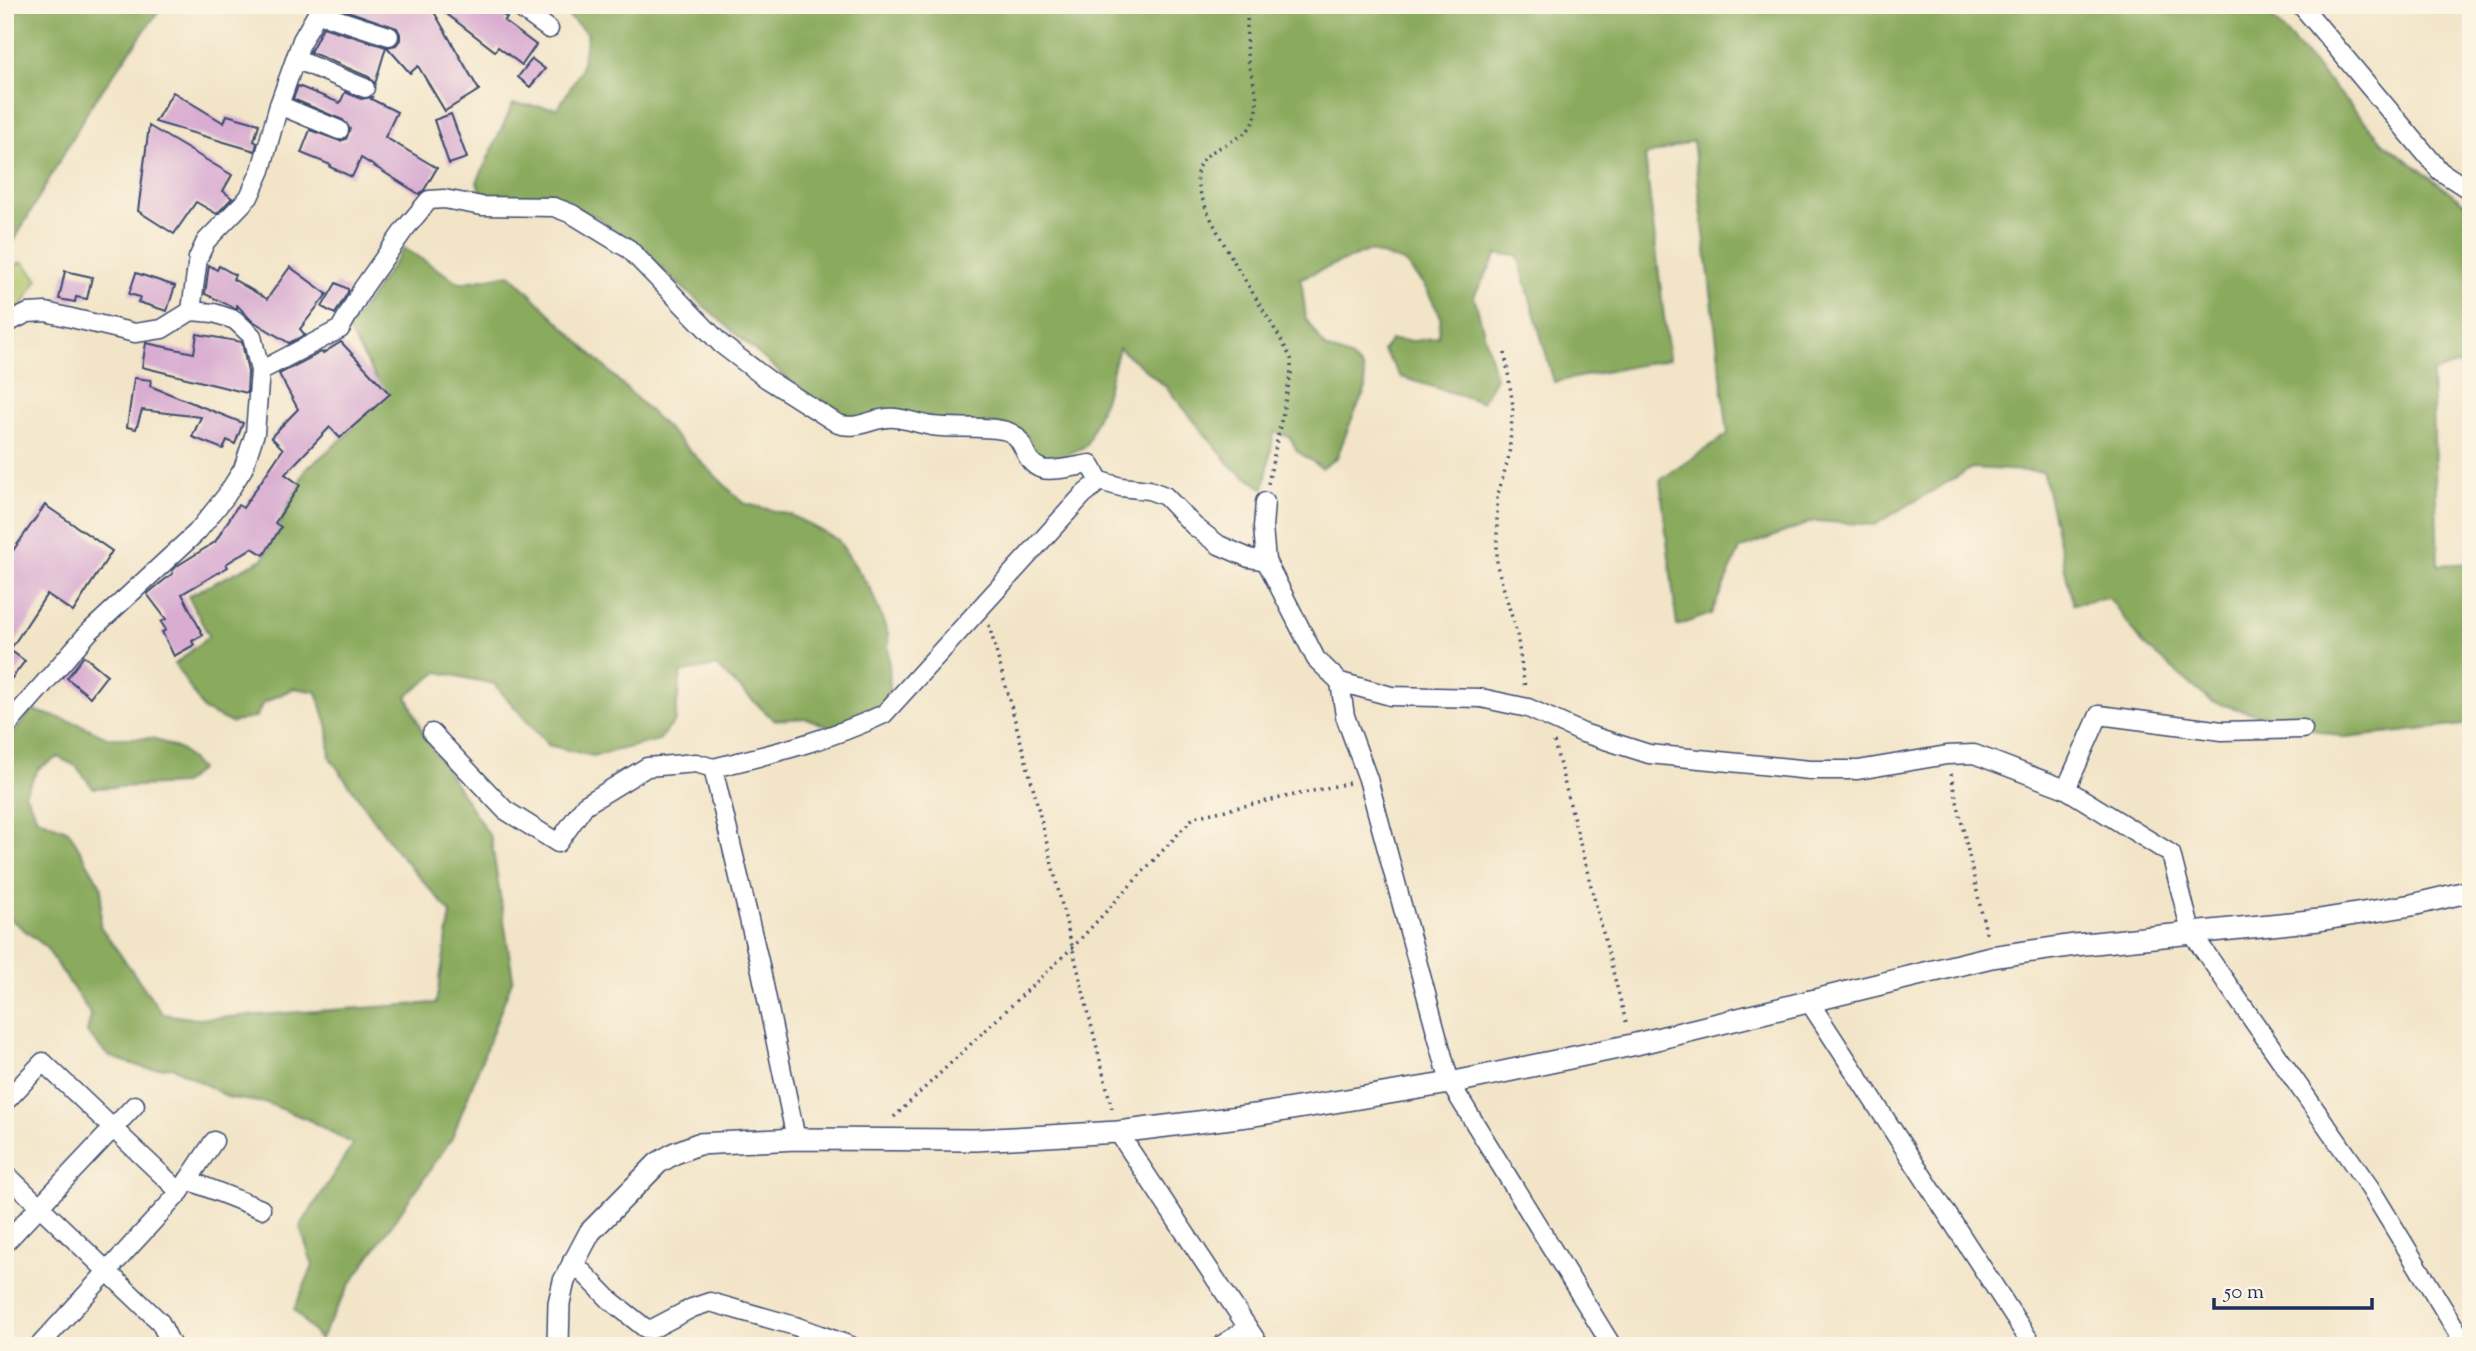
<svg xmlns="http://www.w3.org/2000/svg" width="2476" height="1351" font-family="'Sorts Mill Goudy',serif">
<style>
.green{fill:#adc469;stroke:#647a64;stroke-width:2}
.forest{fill:#8aaa5d;stroke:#526c5e;stroke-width:2}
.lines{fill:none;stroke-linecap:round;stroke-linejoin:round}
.stream{stroke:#65a3d7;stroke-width:6}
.building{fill:#d9add1}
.minor-casing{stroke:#3b4a6e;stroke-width:21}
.tertiary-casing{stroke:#3b4a6e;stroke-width:24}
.path{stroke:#3b4a6e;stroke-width:3.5;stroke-dasharray:2 5;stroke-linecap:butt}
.minor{stroke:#fff;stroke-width:18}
.tertiary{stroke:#fff;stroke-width:21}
</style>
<rect width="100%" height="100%" fill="#fcf5e5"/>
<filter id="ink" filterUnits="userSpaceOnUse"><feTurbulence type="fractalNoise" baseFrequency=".0143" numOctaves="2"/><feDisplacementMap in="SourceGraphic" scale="14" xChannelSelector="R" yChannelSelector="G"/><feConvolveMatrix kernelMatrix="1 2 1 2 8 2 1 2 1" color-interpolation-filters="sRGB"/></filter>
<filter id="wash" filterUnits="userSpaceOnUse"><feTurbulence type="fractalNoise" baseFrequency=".00686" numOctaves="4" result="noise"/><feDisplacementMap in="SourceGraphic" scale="28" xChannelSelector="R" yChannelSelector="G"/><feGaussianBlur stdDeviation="1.57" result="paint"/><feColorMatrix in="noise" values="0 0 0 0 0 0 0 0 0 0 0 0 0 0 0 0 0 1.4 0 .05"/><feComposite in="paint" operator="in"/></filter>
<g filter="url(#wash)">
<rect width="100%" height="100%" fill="#f2e4c7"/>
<path class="green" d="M22,262L38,279L21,307L5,315V270Z"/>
<g class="forest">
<path d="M5,5H163L90,107L13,243H5Z"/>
<path d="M556,5H2261L2383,142L2471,208V360L2432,373L2438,565L2471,563V724L2346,738L2212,702L2145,646L2109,598L2073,604L2043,472L1972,468L1874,525L1814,521L1740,549L1711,614L1677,626L1660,480L1728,434L1693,141L1645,156L1669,359L1554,382L1518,256L1497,254L1474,296L1496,378L1482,402L1401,377L1383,350L1391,340L1415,341L1438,337L1441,317L1424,285L1404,262L1368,251L1301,278L1306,319L1326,348L1350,357L1363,369L1366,389L1353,416L1337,457L1322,468L1297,451L1290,437L1274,432L1264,489L1233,468L1166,387L1119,348L1105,397L1086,446L1057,459L1040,458L1033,452L1027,436L1011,425L856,420L840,417L800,390L635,246L597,217L553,198L483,199L477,182L513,104L558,108L580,72L588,34Z"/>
<path d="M404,248L460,283L510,274L743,503L791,515L838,540L871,590L888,634L890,690L882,711L852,723L829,727L806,718L774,720L716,666L681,673L675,721L659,740L593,756L548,745L494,684L438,672L407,696L423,734L491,838L513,978L452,1138L349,1286L320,1340L294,1309L313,1266L300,1227L353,1144L309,1120L267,1103L230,1098L173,1067L147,1069L108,1056L87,1033L91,1015L45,946L5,915V744L32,710L79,724L109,738H153L181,750L200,769L183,784L93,788L76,766L58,757L38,769L25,793L37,818L69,831L102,888L100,926L163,1014L198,1019L436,1003L451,913L394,848L330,758L328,728L317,692L294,688L263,703L256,717L231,723L204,710L175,664L209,636L188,596L263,559L305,470L349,433L378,382L348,330Z"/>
</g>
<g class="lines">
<path class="stream" d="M5,1345L6,1346"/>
</g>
<g id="blocks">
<g class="building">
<path d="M340,5H430L479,90L445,111L418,66L410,73L387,47L396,45L400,40V34L397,28L339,8Z"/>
<path d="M435,5H490L507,18L504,21L536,45L522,65L498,47L495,51Z"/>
<path d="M323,27L386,47L375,84L369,77L310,52Z"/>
<path d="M532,59L545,69L530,87L518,77Z"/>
<path d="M298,86L340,103L345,92L361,99L372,97L371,99L397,112L385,137L437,168L424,190L419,194L361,158L352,177L330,167L331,165L301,153L310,130L340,141L346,139L350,129L343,120L293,99Z"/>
<path d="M173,92L224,123L227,115L259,124L254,141L257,143L255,151L155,122Z"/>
<path d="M451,114L467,158L449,164L434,120Z"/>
<path d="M149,126L232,175L223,191L232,198L217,214L196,202L174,234L138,211Z"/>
<path d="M209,265L217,270L219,266L235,275L233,279L267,299L290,267L327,294L300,329L305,335L289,343L251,320L237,305V309L205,294Z"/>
<path d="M65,271L92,277L87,299L76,297L75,302L59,299Z"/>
<path d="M136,273L175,286L167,311L138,302L140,297L129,294Z"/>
<path d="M336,283L348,289V292L335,314L322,307Z"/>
<path d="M197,334L242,342L248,372L247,393L142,367L146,343L194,353Z"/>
<path d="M341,342L390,394L340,438L330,427L285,474L300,485L275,523L281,527L264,555L252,548L226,564L228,567L182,594L203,635L192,641L194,645L174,656L162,632L166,630L161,622L166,619L147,594L173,573L172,571L177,566L215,542L238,505L243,508L283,449L271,437L298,409L279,374L321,352L323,353Z"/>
<path d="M134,378L151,380L150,386L243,423L235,444L227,440L223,449L192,437L201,417L142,410L136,429L127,427Z"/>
<path d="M45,505L112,551L73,612L47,594L10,650L25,661L5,687V562Z"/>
<path d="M84,656L107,675L90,697L67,678Z"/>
</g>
</g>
</g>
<g filter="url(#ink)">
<use href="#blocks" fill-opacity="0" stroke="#3b4a6e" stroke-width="2"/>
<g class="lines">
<defs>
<g id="minor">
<path d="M516,5L549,29"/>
<path d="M2301,5L2440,171L2471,191"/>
<path d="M317,13L389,36"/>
<path d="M295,59L365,88"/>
<path d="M279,105L339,130"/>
<path d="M191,311L198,258L206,241L249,197L261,170L279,105L302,40L322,5"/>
<path d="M5,324L28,313L46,312L135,333L162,329L191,311L214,313L235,320L252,336L260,371L255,433L243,469L226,496L197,532L89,632L5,728"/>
<path d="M260,371L340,329L363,288L404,230L429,200L444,199L482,206L554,207L572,214L629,249L721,344L767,379L838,424C859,431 874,416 895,418C907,419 919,424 932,426C955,429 979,426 1002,430C1028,434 1020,462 1042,469C1051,472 1078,466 1090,464L1100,481"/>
<path d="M1265,502L1263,527L1266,561L1316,659L1340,682L1391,696L1481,698L1528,708L1583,733L1649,754L1810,770H1858L1947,755L1974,754L2066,789L2171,854L2191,932L2370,1188L2466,1346"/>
<path d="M1340,682L1345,716L1368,779L1450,1083L1612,1346"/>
<path d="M432,733L505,810L558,843L585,805L647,767L696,763L713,768"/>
<path d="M2066,789L2099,715L2222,731L2303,729"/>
<path d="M1808,1000L2033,1346"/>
<path d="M5,1102L43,1062L180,1192"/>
<path d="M1118,1132L1260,1346"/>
<path d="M796,1139L759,961L713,768C772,754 829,740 884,714L1083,495L1100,481L1121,487L1149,490L1165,496L1194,526L1219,545L1249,558L1266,561"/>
<path d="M5,1173L160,1322L172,1346"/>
<path d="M188,1180L261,1209"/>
<path d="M5,1243L135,1105"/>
<path d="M572,1261L610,1300L645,1328L652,1329L692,1308L710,1302L795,1326L851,1346"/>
<path d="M39,1346L180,1192L214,1141"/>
<path d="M1220,1346L1248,1328"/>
</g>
<path id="tertiary" d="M558,1346L559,1303L564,1281L590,1232L658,1163L675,1153L698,1144L796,1139L975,1140L1118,1132L1255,1115L1450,1083L1632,1045L1991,957L2075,945L2319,920L2412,905L2471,891"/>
</defs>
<use href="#minor" class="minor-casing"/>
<use href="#tertiary" class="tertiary-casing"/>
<g class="path">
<path d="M1246,5C1249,21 1245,37 1247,53C1249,76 1266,104 1251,126C1239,145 1205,146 1198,169C1187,201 1276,324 1291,359V373L1268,484"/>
<path d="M1505,353L1513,406L1509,456L1497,497V566L1517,634L1525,688"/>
<path d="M989,625L1032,783L1113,1113"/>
<path d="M1554,742L1627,1026"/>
<path d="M1951,774L1987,937"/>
<path d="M894,1117L1073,947L1194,817L1349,783"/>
</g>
<use href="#minor" class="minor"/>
<use href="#tertiary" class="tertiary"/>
</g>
</g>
<rect width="2476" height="1351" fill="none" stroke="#fcf5e5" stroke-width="28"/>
<path d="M2214 1298v10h158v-10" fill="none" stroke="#1b2f5e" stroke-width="3.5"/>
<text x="2224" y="1298" font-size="21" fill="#1b2f5e" stroke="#fcf5e5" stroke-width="5" paint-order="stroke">50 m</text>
</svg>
